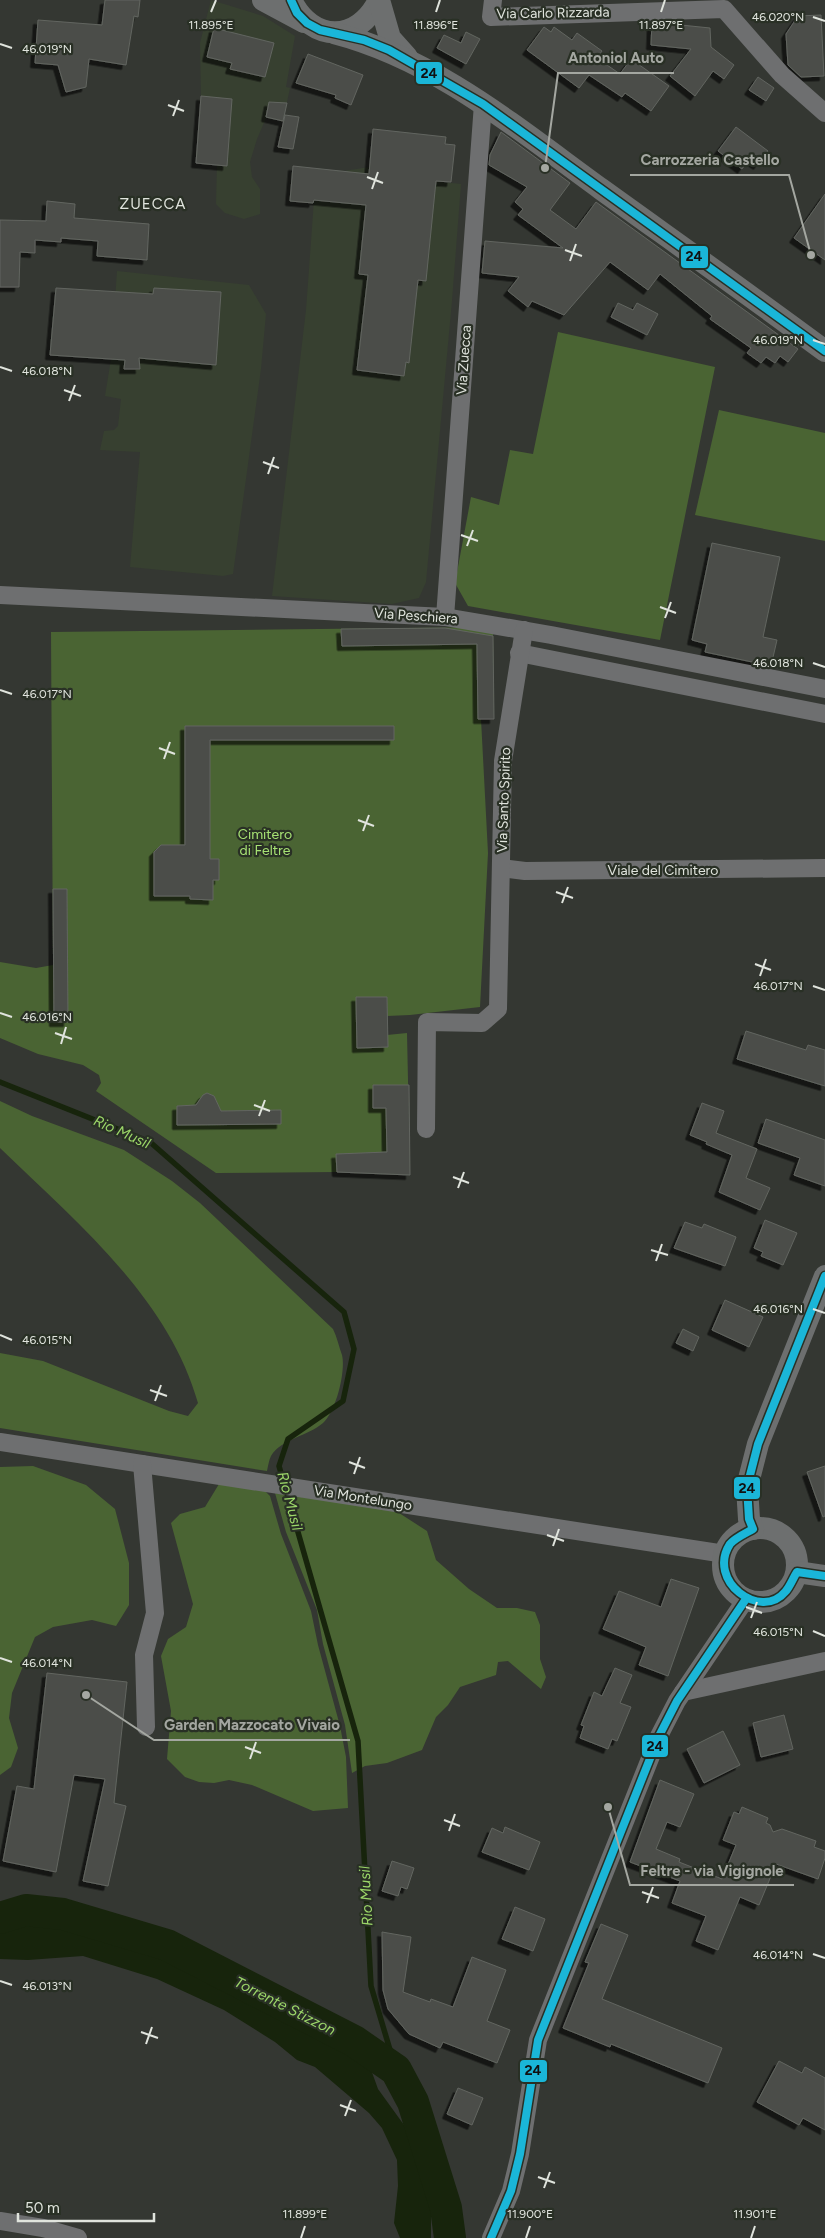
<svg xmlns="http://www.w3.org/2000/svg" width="825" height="2238" font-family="Figtree,sans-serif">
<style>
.built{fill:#374030}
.green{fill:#4a6433}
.water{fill:#17240c}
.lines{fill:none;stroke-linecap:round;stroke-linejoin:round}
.stream{stroke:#17240c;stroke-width:5.5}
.river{stroke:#17240c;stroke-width:32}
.building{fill:#4b4e49;stroke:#626560;filter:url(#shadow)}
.minor{stroke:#6e6f70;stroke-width:18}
.major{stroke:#6d6f6f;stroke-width:22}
.bus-1-casing{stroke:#293025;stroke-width:11}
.bus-1{stroke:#1ab6d8;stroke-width:8}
.ticks{fill:none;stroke:#e0e4dd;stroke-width:2}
.labels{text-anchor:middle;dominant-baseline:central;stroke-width:4.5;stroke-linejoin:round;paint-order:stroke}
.street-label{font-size:14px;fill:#e0e4dd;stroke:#293025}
.park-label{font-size:14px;fill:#a7e274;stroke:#293025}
.neighbourhood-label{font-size:15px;letter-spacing:1px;fill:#e0e4dd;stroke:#293025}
.water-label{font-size:15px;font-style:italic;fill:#9cd769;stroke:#293025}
.ticks-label{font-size:12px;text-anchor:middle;fill:#e0e4dd;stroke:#293025;stroke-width:4.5;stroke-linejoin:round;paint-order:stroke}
.leader{fill:none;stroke:#a4a7a1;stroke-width:2}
.callout-dot{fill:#a4a7a1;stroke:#293025;stroke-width:2}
.callout-label{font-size:15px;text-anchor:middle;font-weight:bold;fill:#a4a7a1;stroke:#293025;stroke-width:4.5;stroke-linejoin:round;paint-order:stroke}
.line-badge{stroke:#293025;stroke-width:2}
.pale-badge-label{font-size:14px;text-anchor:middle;font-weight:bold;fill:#111}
</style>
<defs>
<filter id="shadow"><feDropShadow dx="-4.5" dy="4.5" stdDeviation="0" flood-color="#0009"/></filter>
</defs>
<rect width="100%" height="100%" fill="#343732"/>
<g class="built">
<path d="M211,0L263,16L295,36L286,87L290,88L283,121L266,118L257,139L250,162L252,177L260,189V214L244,219L225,213L216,204L217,165L196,163L201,96L200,43Z"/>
<path d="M369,167L423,173V180L461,184L452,301L426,582L419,598L392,604L272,596L306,310L314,200L341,203L344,171Z"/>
<path d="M117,271L249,285L266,314L261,369L233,574L223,576L130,567L140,452L100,450L104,431L114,430L118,426L121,399L105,396L111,359Z"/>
</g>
<g class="green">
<path d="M558,332L715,367L660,640L468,606L455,583L471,497L499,505L510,450L533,454Z"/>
<path d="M719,410L825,433V541L695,515Z"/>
<path d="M493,627L494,719H481L488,853L480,1007L410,1015L387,1016V1035L407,1033L410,1175L337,1172L216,1173L96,1091L101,1083L99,1075L83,1065L38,1054L0,1038V962L36,968L53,965L51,632Z"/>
<path d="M0,1101L32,1116L124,1150L172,1181L200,1203L333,1329C337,1337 339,1347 342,1355C346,1371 336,1412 323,1423C308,1436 281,1439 271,1456C269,1460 268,1466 267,1471L0,1428V1353L43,1361L169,1411L188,1416L198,1403C168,1297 76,1222 0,1148Z"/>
<path d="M33,1466L86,1485L115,1509L129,1563V1605L116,1626L92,1620L53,1627L35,1637L12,1693L9,1718L18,1748L11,1767L0,1775V1467Z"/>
<path d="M219,1484L265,1491L270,1496L281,1534L311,1611L318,1645L340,1726L346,1757L348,1808L313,1811L252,1785L229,1780L214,1783L199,1782L185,1777L167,1759L171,1711L161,1656L168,1639L186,1627L193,1604L171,1523L180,1514L205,1507Z"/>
<path d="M275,1493L396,1511L427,1531L436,1560L469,1589L497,1608H517L535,1612L540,1625V1659L546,1677L541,1689L508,1661L498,1662L496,1675L460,1687L448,1705L436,1717L422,1750L387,1763L365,1766L352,1773L345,1725L323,1644L317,1610L286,1532Z"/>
</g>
<path class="water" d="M0,1910H10L54,1920L162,1954L283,2016L369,2064L378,2089L417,2143L427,2184L431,2210V2238H400L394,2223L398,2186L397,2160L382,2128L369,2113L315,2067L297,2060L275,2042L224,2010L157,1979L83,1956L28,1960L0,1959Z"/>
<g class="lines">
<path class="stream" d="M0,1082L150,1142L344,1312L354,1349L343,1401L288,1439L279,1466L358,1741L371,1986L396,2070"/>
<path class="river" d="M0,1918L26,1910L63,1914L167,1945L354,2041L396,2070L413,2102L446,2208L450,2238"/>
</g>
<g class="building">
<path d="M105,0H140L138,17L134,16L126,65L89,59L86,87L66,92L58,65L35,63L38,20L102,25Z"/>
<path d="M821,15L824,76L801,77L788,65L786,34L798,16Z"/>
<path d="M652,22L710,28L711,47L734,65L724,79L713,71L695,96L670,76L691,49L651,45Z"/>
<path d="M544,27L551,32L554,27L572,40L577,33L602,51L597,58L620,74L631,59L669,86L651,111L625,93L622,97L589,75L579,88L527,50Z"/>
<path d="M214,28L274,43L265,77L230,69L232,63L207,57Z"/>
<path d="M466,32L480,39L466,64L437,48L444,35L461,43Z"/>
<path d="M308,54L363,75L351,105L335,98L336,95L296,83Z"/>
<path d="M758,77L774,88L766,101L749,90Z"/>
<path d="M201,96L232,99L227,166L196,163Z"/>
<path d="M269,102L287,103L283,121L266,117Z"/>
<path d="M285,115L299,117L293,149L278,147Z"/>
<path d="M736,127L768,151L758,165L749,159L742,169L718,151Z"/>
<path d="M373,129L446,137L445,144L455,145L451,182L436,181L426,281L418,280L409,363L406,362L404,376L357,370L368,275L359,274L366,205L314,200L313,203L290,201L293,166L369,174Z"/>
<path d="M501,132L570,183L550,210L576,229L596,202L798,349L788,362L780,356L775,363L766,357L761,363L747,353L751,348L710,319L712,316L660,274L648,290L610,262L564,315L532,301L528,307L508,291L519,277L482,273L485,241L563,248L518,215L523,209L515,202L527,187L489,165L490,155Z"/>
<path d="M825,194V260L794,238Z"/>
<path d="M47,201L75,204L74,218L149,224L147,260L97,256L98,241L61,238V242L35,240V253L20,252L19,287H0V220L46,221Z"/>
<path d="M56,288L153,294L154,288L221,292L216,365L139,358L140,369H124L125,360L50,355Z"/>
<path d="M618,303L633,310L637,303L658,314L647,335L611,317Z"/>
<path d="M712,543L780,557L763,637L777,640L771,666L705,652L707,644L692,640Z"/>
<path d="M445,628L493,636L494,719H478L477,644L342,646L341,629Z"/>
<path d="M185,726H394V740H210V859H219V880H213V900L190,899V896H154V852L161,845H185Z"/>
<path d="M53,889H67L68,1022H54Z"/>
<path d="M356,997H387L388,1047L357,1048Z"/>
<path d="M746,1031L806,1050L808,1045L825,1050V1086L737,1059Z"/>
<path d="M373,1085H409L410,1175L337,1172L336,1154L387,1152L386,1108H373Z"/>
<path d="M207,1093L214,1096L221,1111L281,1110V1124L177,1125V1106L196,1105L203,1095Z"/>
<path d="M702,1103L724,1111L716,1133L757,1149L746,1178L770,1188L760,1210L719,1192L732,1155L706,1144L707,1142L690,1135Z"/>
<path d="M766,1119L825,1140V1186L794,1175L800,1158L758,1143Z"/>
<path d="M765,1220L797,1233L783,1265L761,1256L763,1252L754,1248Z"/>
<path d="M685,1222L702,1228L704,1224L736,1237L725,1266L674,1248Z"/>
<path d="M725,1300L763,1317L749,1347L712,1330Z"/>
<path d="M683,1329L699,1337L693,1351L676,1343Z"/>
<path d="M825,1466V1516L823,1517L807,1472Z"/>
<path d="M671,1579L699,1588L668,1676L639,1665L646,1647L603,1629L619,1591L661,1607Z"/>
<path d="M615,1668L632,1675L620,1703L631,1707L617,1741L612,1739L608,1749L580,1738L584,1726L581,1725L594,1692L602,1696Z"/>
<path d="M47,1673L127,1682L114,1803L126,1806L108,1886L83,1881L105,1779L74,1775L56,1872L3,1861L17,1786L34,1789Z"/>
<path d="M784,1715L793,1749L761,1757L753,1723Z"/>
<path d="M723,1731L740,1765L704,1783L687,1749Z"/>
<path d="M660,1780L694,1794L680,1827L667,1822L656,1849L680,1859L679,1862L722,1879L736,1845L723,1840L734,1812L739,1814L742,1807L768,1818L766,1823L770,1825L773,1832L782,1829L816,1841L814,1847L825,1851V1858L818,1879L776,1864L759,1905L740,1897L718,1950L696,1941L706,1916L672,1903L680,1881L630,1862Z"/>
<path d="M505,1827L540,1842L529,1870L482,1852L492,1828L503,1833Z"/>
<path d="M392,1861L414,1868L407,1889L401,1887L398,1896L382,1891Z"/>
<path d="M515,1907L545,1919L533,1951L502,1939Z"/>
<path d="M601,1924L628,1935L602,1999L722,2048L708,2083L611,2044L610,2047L563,2028L589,1963L585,1962Z"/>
<path d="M382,1932L411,1937L403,1992L430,2002L431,1999L453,2007L472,1957L506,1970L487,2021L510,2030L497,2063L443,2042L440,2048L409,2034L388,2009L383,1990Z"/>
<path d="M779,2061L802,2073L805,2067L825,2078V2130L803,2118L799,2125L757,2102Z"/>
<path d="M458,2088L483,2098L472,2125L447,2114Z"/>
</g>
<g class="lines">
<g class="minor">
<path d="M493,0L491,17L724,9L782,75L825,113"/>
<path d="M0,595L445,617L551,635L825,689"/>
<path d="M445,617L483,104"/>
<path d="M519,653L825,714"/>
<path d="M501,868L525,871L825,868"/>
<path d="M426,1129L427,1022L482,1023L498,1009L503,761L524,630"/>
<path d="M0,1442L725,1554"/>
<path d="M142,1464L155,1613L144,1655L146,1727"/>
<path d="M683,1692L825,1661"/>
<path d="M0,2221L43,2228L78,2238"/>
<path d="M491,2238L511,2191L520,2154L538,2040L659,1736L677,1701L746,1599"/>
</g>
<g class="major">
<path d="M263,0L304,22"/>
<path d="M291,0C312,43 358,43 379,0"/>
<path d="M379,0L390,38L407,57"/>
<path d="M334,33C435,59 518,129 601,189C676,243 751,296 825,351"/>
<circle cx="760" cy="1565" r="37"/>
<path d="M753,1529L749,1519L747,1487L758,1444L825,1276"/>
<path d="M797,1572L825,1576"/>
</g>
<defs>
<g id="bus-1">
<path d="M291,0L297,13L307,23L320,30L364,40L389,50L483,104L825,351"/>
<path d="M825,1276L758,1444L747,1487L749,1519L753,1529C746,1533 735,1538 730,1544C706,1581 761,1621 785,1592C790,1587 793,1578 797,1572L825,1576"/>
<path d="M491,2238L511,2191L520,2154L538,2040L659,1736L677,1701L746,1599"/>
</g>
</defs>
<use href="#bus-1" class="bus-1-casing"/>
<use href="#bus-1" class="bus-1"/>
</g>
<path class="ticks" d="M211,12L216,0M436,12L440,0M661,12L665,0M813,17L825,21M0,44L12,48M168,105L184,111M173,116L179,100M367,177L383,183M372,189L378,172M565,250L582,256M570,261L576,244M813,340L825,344M0,367L12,371M64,390L81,396M69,401L75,385M263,462L279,468M268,474L274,457M461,535L478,541M467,546L473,530M660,607L676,613M665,618L671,602M813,663L825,667M0,690L12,694M159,748L175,754M164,759L170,742M358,820L374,826M363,831L369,815M556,892L573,898M562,903L568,887M755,964L771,970M760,976L766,959M813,986L825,990M0,1013L12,1017M55,1033L72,1039M61,1044L66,1027M254,1105L270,1111M259,1116L265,1100M453,1177L469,1183M458,1188L464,1172M651,1250L668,1255M656,1261L662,1244M813,1309L825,1313M0,1335L12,1340M150,1390L167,1396M155,1401L161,1385M349,1462L365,1468M354,1474L360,1457M547,1535L564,1541M553,1546L559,1529M746,1607L762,1613M751,1618L757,1602M813,1631L825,1636M0,1658L12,1662M245,1747L261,1753M250,1759L256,1742M444,1820L460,1826M449,1831L455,1814M642,1892L659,1898M647,1903L653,1887M813,1954L825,1958M0,1981L12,1985M141,2032L158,2038M146,2044L152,2027M340,2105L356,2111M345,2116L351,2100M538,2177L555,2183M544,2188L550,2172M301,2238L305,2226M526,2238L530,2226M751,2238L755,2226"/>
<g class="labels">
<g class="street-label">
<text transform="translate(553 13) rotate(-1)">Via Carlo Rizzarda</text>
<text transform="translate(464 360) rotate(-86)">Via Zuecca</text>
<text transform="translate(416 616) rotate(4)">Via Peschiera</text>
<text transform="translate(504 800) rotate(-88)">Via Santo Spirito</text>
<text x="663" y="870">Viale del Cimitero</text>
<text transform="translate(363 1498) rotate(9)">Via Montelungo</text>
</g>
<g class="park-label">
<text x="265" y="834">Cimitero<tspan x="265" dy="16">di Feltre</tspan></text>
</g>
<g class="neighbourhood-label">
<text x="153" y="204">ZUECCA</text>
</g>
<g class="water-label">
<text transform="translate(122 1132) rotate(24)">Rio Musil</text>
<text transform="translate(290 1501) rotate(75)">Rio Musil</text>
<text transform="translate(366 1896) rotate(-93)">Rio Musil</text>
<text transform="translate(285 2006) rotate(27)">Torrente Stizzon</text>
</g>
</g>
<g class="ticks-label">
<text x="778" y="21">46.020°N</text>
<text x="211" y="29">11.895°E</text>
<text x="436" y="29">11.896°E</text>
<text x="661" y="29">11.897°E</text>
<text x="47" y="53">46.019°N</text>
<text x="778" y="344">46.019°N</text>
<text x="47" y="375">46.018°N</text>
<text x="778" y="667">46.018°N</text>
<text x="47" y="698">46.017°N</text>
<text x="778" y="990">46.017°N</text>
<text x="47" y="1021">46.016°N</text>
<text x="778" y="1313">46.016°N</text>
<text x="47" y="1344">46.015°N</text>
<text x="778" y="1636">46.015°N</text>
<text x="47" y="1667">46.014°N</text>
<text x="778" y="1959">46.014°N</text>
<text x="47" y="1990">46.013°N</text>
<text x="305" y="2218">11.899°E</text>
<text x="530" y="2218">11.900°E</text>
<text x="755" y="2218">11.901°E</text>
</g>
<path class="leader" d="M545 168L558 73H674M811 255L789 175H630M86 1695L154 1740H350M608 1807L630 1885H794"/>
<g class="callout-dot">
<circle cx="545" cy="168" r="5"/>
<circle cx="811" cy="255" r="5"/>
<circle cx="86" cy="1695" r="5"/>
<circle cx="608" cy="1807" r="5"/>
</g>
<g class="callout-label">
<text x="616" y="63">Antoniol Auto</text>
<text x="710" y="165">Carrozzeria Castello</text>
<text x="252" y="1730">Garden Mazzocato Vivaio</text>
<text x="712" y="1876">Feltre - via Vigignole</text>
</g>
<g class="line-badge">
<rect x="415" y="61" width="28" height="24" rx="5" fill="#1ab6d8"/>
<rect x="680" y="245" width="29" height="24" rx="5" fill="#1ab6d8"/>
<rect x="733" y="1476" width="28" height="24" rx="5" fill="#1ab6d8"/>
<rect x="641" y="1734" width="28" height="24" rx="5" fill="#1ab6d8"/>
<rect x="519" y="2059" width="29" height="24" rx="5" fill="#1ab6d8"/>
</g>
<g class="pale-badge-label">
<text x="429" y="78">24</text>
<text x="694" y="261">24</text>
<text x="747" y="1493">24</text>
<text x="655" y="1751">24</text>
<text x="533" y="2075">24</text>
</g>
<path d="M18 2213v8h136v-8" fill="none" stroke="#e0e4dd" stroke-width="2.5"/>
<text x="25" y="2213" font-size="15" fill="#e0e4dd" stroke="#293025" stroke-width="4" paint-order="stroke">50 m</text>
</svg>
